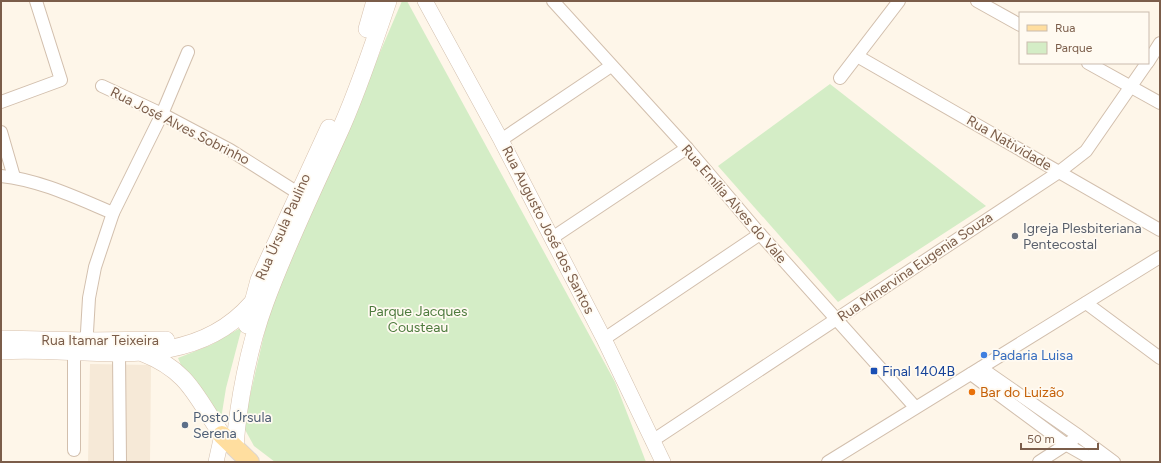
<svg xmlns="http://www.w3.org/2000/svg" width="1161" height="463" font-family="Figtree,sans-serif">
<style>
.residential{fill:#f6e9d7}
.green{fill:#d4edc6}
.lines{fill:none;stroke-linecap:round;stroke-linejoin:round}
.minor-casing{stroke:#d2bfad;stroke-width:14}
.tertiary-casing{stroke:#d2bfad;stroke-width:16}
.secondary-casing{stroke:#d7c1ad;stroke-width:18}
.primary-casing{stroke:#ddd5d0;stroke-width:20}
.minor{stroke:#fff;stroke-width:12}
.tertiary{stroke:#fff;stroke-width:15}
.secondary{stroke:#fff;stroke-width:17}
.primary{stroke:#ffde9f;stroke-width:18}
.worship-dot{fill:#6b7280;stroke:#fffaf1;stroke-width:1.5}
.shop-dot{fill:#3f7fe0;stroke:#fffaf1;stroke-width:1.5}
.transit-dot{fill:#1a4fb4;stroke:#fffaf1;stroke-width:1.5}
.food-dot{fill:#e8710a;stroke:#fffaf1;stroke-width:1.5}
.service-dot{fill:#5c6f8a;stroke:#fffaf1;stroke-width:1.5}
.labels{text-anchor:middle;dominant-baseline:central;stroke-width:3.5;stroke-linejoin:round;paint-order:stroke}
.street-label{font-size:14px;fill:#7b5d4a;stroke:#fffaf1}
.worship-label{font-size:14px;fill:#5b616d;stroke:#fffaf1;text-anchor:start}
.park-label{font-size:14px;fill:#4e7b3e;stroke:#fffaf1}
.shop-label{font-size:14px;fill:#366cbe;stroke:#fffaf1;text-anchor:start}
.transit-label{font-size:14px;fill:#164399;stroke:#fffaf1;text-anchor:start}
.food-label{font-size:14px;fill:#c56008;stroke:#fffaf1;text-anchor:start}
.service-label{font-size:14px;fill:#4e5e75;stroke:#fffaf1;text-anchor:start}
</style>
<rect width="100%" height="100%" fill="#fef6e9"/>
<path class="residential" d="M90,364L151,365L150,462H88Z"/>
<g class="green">
<path d="M402,1H407L615,382L646,462H275L254,446L243,426L270,309Z"/>
<path d="M830,84L986,206L838,302L718,166Z"/>
<path d="M242,327L226,388L221,419L181,365L178,358L211,345Z"/>
</g>
<g class="lines">
<defs>
<g id="minor">
<path d="M553,1L687,148L760,234L915,407"/>
<path d="M977,1L1020,25"/>
<path d="M857,56L1160,230"/>
<path d="M1148,62L1160,43"/>
<path d="M1088,63L1160,103"/>
<path d="M840,78L899,1"/>
<path d="M102,86L162,114L230,150L298,193"/>
<path d="M1,102L61,80L36,1"/>
<path d="M1,132L14,177"/>
<path d="M501,140L611,66"/>
<path d="M1,176C40,180 77,198 113,213"/>
<path d="M552,238L687,148"/>
<path d="M1086,303L1160,358"/>
<path d="M604,339L760,234"/>
<path d="M86,349L89,298L95,267L113,213L162,114L188,52"/>
<path d="M74,353V450"/>
<path d="M119,353L120,462"/>
<path d="M981,368L1079,436L1114,462"/>
<path d="M971,374L1067,445L1097,462"/>
<path d="M652,441L1059,172L1086,151L1147,63"/>
<path d="M828,462L1160,257"/>
<path d="M1039,462L1073,440"/>
</g>
<g id="tertiary">
<path d="M425,1L501,140L604,339L663,462"/>
<path d="M216,462L222,435"/>
</g>
<g id="secondary">
<path d="M367,29L375,1"/>
<path d="M247,325L259,280L329,128"/>
<path d="M1,339L86,341L166,340"/>
<path d="M1,351C86,345 188,377 252,303"/>
<path d="M143,353C189,371 196,397 222,435"/>
<path d="M235,447C238,402 249,346 265,303C287,243 316,184 342,126C360,85 374,43 388,1"/>
</g>
<path id="primary" d="M222,435L250,462"/>
</defs>
<use href="#minor" class="minor-casing"/>
<use href="#tertiary" class="tertiary-casing"/>
<use href="#secondary" class="secondary-casing"/>
<use href="#primary" class="primary-casing"/>
<use href="#minor" class="minor"/>
<use href="#tertiary" class="tertiary"/>
<use href="#secondary" class="secondary"/>
<use href="#primary" class="primary"/>
</g>
<circle class="worship-dot" cx="1015" cy="236" r="4"/>
<circle class="shop-dot" cx="984" cy="355" r="4"/>
<rect class="transit-dot" x="870" y="367" width="8" height="8" rx="2"/>
<circle class="food-dot" cx="972" cy="392" r="4"/>
<circle class="service-dot" cx="185" cy="425" r="4"/>
<g class="labels">
<g class="street-label">
<text transform="translate(180 126) rotate(27)">Rua José Alves Sobrinho</text>
<text transform="translate(1009 143) rotate(30)">Rua Natividade</text>
<text transform="translate(734 204) rotate(49)">Rua Emília Alves do Vale</text>
<text transform="translate(283 227) rotate(-66)">Rua Úrsula Paulino</text>
<text transform="translate(548 230) rotate(63)">Rua Augusto José dos Santos</text>
<text transform="translate(915 267) rotate(-34)">Rua Minervina Eugenia Souza</text>
<text x="100" y="340">Rua Itamar Teixeira</text>
</g>
<g class="worship-label">
<text x="1023" y="228">Igreja Plesbiteriana<tspan x="1023" dy="16">Pentecostal</tspan></text>
</g>
<g class="park-label">
<text x="418" y="311">Parque Jacques<tspan x="418" dy="16">Cousteau</tspan></text>
</g>
<g class="shop-label">
<text x="992" y="355">Padaria Luisa</text>
</g>
<g class="transit-label">
<text x="882" y="371">Final 1404B</text>
</g>
<g class="food-label">
<text x="980" y="392">Bar do Luizão</text>
</g>
<g class="service-label">
<text x="193" y="417">Posto Úrsula<tspan x="193" dy="16">Serena</tspan></text>
</g>
</g>
<rect width="1161" height="463" fill="none" stroke="#7b5d4a" stroke-width="4"/>
<rect x="1019" y="12" width="130" height="52" fill="#fffaf1" stroke="#cabbae"/>
<rect x="1027" y="25" width="20" height="6" fill="#ffde9f" stroke="#cabbae"/>
<text x="1055" y="32" font-size="12" fill="#7b5d4a">Rua</text>
<rect x="1027" y="42" width="20" height="12" fill="#d4edc6" stroke="#cabbae"/>
<text x="1055" y="52" font-size="12" fill="#7b5d4a">Parque</text>
<path d="M1021 443v6h77v-6" fill="none" stroke="#7b5d4a" stroke-width="2"/>
<text x="1027" y="443" font-size="12" fill="#7b5d4a" stroke="#fffaf1" stroke-width="3" paint-order="stroke">50 m</text>
</svg>
